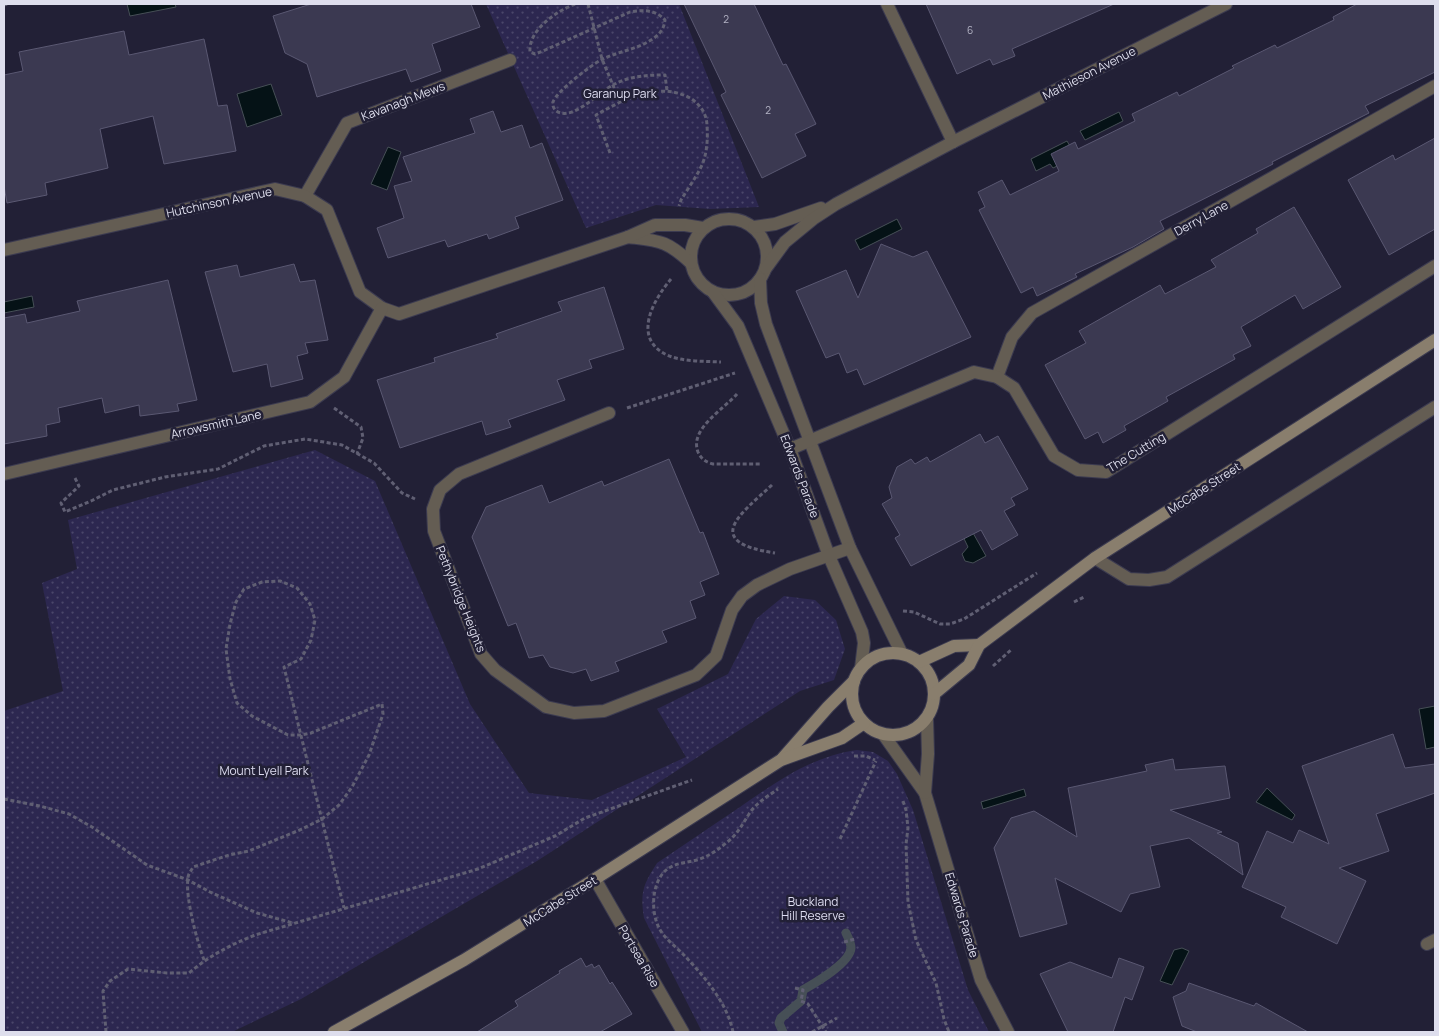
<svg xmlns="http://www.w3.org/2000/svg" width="1439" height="1036" font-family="Manrope,sans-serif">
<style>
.park{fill:url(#park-dots)}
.water{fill:#051216;stroke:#464f56}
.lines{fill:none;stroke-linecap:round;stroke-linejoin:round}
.stream{stroke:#464f56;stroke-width:9}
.building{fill:#3b3951;stroke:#5a5872}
.lane-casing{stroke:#3c3b50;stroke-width:14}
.street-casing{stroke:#3c3b50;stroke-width:14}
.secondary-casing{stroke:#3c3b50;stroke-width:14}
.path{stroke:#605f73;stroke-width:3;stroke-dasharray:4 2.5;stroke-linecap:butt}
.lane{stroke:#645d53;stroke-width:12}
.street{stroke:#645d53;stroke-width:12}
.secondary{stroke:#897e6d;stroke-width:12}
.labels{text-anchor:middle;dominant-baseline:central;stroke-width:5;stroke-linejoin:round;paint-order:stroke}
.number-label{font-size:10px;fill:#b5b5c6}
.street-label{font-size:12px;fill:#dedeed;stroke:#222036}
.park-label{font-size:12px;fill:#dddcf0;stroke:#222036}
</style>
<defs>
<pattern id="park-dots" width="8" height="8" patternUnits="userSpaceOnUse" patternTransform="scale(1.25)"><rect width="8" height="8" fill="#2c2750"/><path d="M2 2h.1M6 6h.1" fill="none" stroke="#4a466a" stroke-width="1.8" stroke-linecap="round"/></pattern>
</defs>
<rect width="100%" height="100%" fill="#222036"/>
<g class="park">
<path d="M486,4H679L759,207L710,209L656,205L586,228Z"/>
<path d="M315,450L375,481L470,704L529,793L592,800L686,757L657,709L728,674L756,619L784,596L815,600L836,620L845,649L834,680L800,691L537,861L301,999L232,1032H4V711L63,691L42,583L77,569L68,520Z"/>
<path d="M857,750L873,752L888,761L897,774L913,810L968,990L989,1032H702L644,918C640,892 643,885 657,863C685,844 712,826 740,807C778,781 810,757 857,750Z"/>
</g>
<g class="water">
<path d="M127,4H175L176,7L130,16Z"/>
<path d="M271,84L282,115L247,127L237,94Z"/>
<path d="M1119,112L1123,121L1085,140L1080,131Z"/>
<path d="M1067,141L1076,157L1053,168L1050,164L1036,171L1031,159Z"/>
<path d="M388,147L401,152L387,190L371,184Z"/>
<path d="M897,219L902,229L860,250L855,240Z"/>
<path d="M32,296L34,307L4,313V302Z"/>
<path d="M964,517L986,556L973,563L965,561L962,554L968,547L955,520Z"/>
<path d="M1435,706V747L1426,749L1419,709Z"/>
<path d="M1267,788L1295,815L1292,820L1256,802Z"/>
<path d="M1024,789L1026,796L983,809L981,802Z"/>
<path d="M1182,948L1189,951L1172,985L1160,981L1174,950Z"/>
</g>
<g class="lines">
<path class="stream" d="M783,1032L779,1023L781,1018L801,1001L803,990C815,983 850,963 851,948C851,943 848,937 846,933"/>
</g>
<g class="building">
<path d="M311,4H471L480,27L432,44L441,71L411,82L406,69L317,97L307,64L285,53L273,16Z"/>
<path d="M684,4H754L783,65L786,64L816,124L795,134L806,156L762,178L721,95L726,92Z"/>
<path d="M926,4H1114L1012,49L1015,56L993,65L990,59L957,74Z"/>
<path d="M1357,4H1435V72L1365,106L1369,113L1272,162L1273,164L1174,214L1160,221L1164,229L1133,247L1075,274L1077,277L1037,296L1033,287L1021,293L979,210L985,207L978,192L1002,180L1010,195L1059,171L1051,154L1075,142L1078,149L1135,121L1132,114L1177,92L1179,96L1234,68L1232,66L1275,45L1277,48L1334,20L1333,17Z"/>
<path d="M124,31L129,55L204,39L218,106L227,105L236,151L164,164L153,116L100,129L108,168L45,183L47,195L7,203L4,186V75L23,71L19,52Z"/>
<path d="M493,111L501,132L522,125L530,148L542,143L563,200L515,217L519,228L489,239L487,234L448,247L445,240L388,258L377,228L404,218L394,186L412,181L403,157L475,133L470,119Z"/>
<path d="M1435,138V229L1389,255L1348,180L1393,155L1395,160Z"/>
<path d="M1294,207L1341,287L1303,309L1295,295L1241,327L1251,346L1233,355L1235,359L1166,397L1168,401L1124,426L1126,430L1103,443L1098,432L1085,439L1045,365L1086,343L1079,331L1160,285L1165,294L1216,267L1211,260L1258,233L1256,229Z"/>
<path d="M881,244L913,257L927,251L971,337L864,385L857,369L847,373L839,353L826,358L796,291L846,270L858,298Z"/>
<path d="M294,264L300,282L315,280L328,340L305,343L308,353L297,356L303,379L271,387L267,364L233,372L205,272L237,265L240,277Z"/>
<path d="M168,280L197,400L177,404L179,411L140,416L139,405L105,413L102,398L58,408L60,422L46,425L47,436L4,444V318L25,314L27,323L80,311L77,301Z"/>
<path d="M604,287L624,349L589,360L592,368L557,380L565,400L508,420L511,427L486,435L482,421L400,448L377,380L435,362L434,358L498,338L496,334L562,311L558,302Z"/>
<path d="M980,434L985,443L998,436L1028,489L1011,498L1015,505L1004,511L1018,535L992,550L981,530L911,566L895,538L900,535L882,504L892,498L889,487L897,467L911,459L915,464L927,457L930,462Z"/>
<path d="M669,459L700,533L703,532L719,574L700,582L705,595L690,601L696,618L662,631L667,642L615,662L619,671L591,681L586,669L573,673L550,667L543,655L529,658L516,623L508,626L472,537L486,507L542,485L549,503L602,481L604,486Z"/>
<path d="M1393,734L1405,768L1435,764V793L1376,814L1389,851L1339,868L1366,881L1337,944L1281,917L1286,907L1242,887L1267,831L1293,843L1299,830L1329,844L1302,766Z"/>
<path d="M1173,759L1175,770L1225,766L1230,798L1170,810L1222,832L1217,833L1238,843L1243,875L1189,838L1150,846L1160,887L1130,894L1121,912L1055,878L1067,924L1020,937L994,848L1011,818L1034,811L1077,837L1068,788L1147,771L1145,765Z"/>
<path d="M581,958L586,967L592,964L594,968L599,965L610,984L612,982L632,1014L600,1032H477L518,1006L515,1001L560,973L559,971Z"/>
<path d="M1119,958L1144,967L1132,1000L1125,997L1113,1032H1068L1040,974L1070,962L1112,978Z"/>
<path d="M1189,983L1254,1006L1256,1003L1308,1032H1197L1182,1026L1173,997L1186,991Z"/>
</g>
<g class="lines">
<defs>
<path id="lane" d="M1095,558L1129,579L1149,580L1167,577L1435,407"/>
<g id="street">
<path d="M887,4L953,142"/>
<path d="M305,196L347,123L510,60"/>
<circle cx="729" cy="257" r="38"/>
<path d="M754,227L775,224L821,208"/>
<path d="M628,237C660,241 666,240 691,263"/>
<path d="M4,250L275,189L305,196L327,210L360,292L382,308L399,314L628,237L655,225H685L703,228"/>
<path d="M766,268L785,242L813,219L836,204L953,142L1226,4"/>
<path d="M760,279L761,303L766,324L850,548L902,654"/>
<path d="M713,292L738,326L790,449L829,556L862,632L864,643L861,668"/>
<path d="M997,377L1012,337L1032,313L1435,86"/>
<path d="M609,413L459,474L440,490L433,509L434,531L481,654L495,670L546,707L574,713L604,711L696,675L716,656L732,610L742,596L757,585L790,569L850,548"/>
<path d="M790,449L974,372L997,377L1014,388L1054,456L1078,470L1106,472L1435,266"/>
<path d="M4,474L310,402L344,377L382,308"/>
<path d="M883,734L925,793L981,980L1008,1032"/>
<path d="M925,793L928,754L927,718"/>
<path d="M595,879L683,1032"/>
<path d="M1427,944L1435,940"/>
</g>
<g id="secondary">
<circle cx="893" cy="694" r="41"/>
<path d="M919,662L954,646L979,645"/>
<path d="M934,694L969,665L979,645L1095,558L1435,340"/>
<path d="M783,758L828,707L854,681"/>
<path d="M334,1032L464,960L595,879L781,760L842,738L864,723"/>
</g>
</defs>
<use href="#lane" class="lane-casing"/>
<use href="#street" class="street-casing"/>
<use href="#secondary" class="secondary-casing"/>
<g class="path">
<path d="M575,4C557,11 528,30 530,52L535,54L543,51L630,12C642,10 655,9 665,20C664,28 661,33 654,38C637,50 618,51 601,60C591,65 556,92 553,102C552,108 556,112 561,113C576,117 600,92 613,85C629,76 647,75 665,75L667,91"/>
<path d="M588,4L602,59L620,102"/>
<path d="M4,5L7,4"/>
<path d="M610,153L596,115C624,99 659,81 690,98C700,104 707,114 707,126C708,139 707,155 701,167C695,179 687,190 681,200L679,206"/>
<path d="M671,279C654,299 631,338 667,355C683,362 704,361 721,362"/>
<path d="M737,394C724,409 689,429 698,452C701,459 706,462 713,464H761"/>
<path d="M334,408L361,427L363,438L357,454"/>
<path d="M627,408L735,373"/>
<path d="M75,478L79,486L61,503L65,512L91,501L113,490L165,477L218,469L264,446L305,439L342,445L374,463L402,493L415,499"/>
<path d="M772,485C739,515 702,542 775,553"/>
<path d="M1074,602L1084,597"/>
<path d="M903,611L914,612L940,624H950L964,619L1037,573"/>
<path d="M993,666L1012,649"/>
<path d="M854,756H866L875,760"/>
<path d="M4,799L40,806L69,814L92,827L147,865L188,880L210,892L257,913L293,923"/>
<path d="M903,801L906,810L908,828L906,844L908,902L916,940L936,983L944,1019L949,1032"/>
<path d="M840,839L876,761"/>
<path d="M844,942L855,939"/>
<path d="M204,960C197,941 185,897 188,878C188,874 191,871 193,867L229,855L249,851L302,829L322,819L339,805L352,787L369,755L383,714L382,704L311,733L301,735H288L252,716L237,703L230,679L226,649L230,624L236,602L244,589L262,582L280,581L297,588L310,604L315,620L311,640L301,659L284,667C304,748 324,828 344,908"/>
<path d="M795,988L803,990L801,1001L808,1004L826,1032"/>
<path d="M106,1032L103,991L110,981L128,969L167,973H189C209,956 230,945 255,935L478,869L555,836L585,818L692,780"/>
<path d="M733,1032C727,1002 703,975 682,953C675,946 664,938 659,928C651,912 651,885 665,871C675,862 688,863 700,859C710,855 718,850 726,843C737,835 742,825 749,814C756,803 768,796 778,789"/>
<path d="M812,1032L837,1018"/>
</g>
<use href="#lane" class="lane"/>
<use href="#street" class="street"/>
<use href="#secondary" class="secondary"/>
</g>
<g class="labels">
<g class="number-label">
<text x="726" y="19">2</text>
<text x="970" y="30">6</text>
<text x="768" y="110">2</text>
</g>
<g class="street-label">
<text transform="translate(1089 73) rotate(-27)">Mathieson Avenue</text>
<text transform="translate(403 101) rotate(-21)">Kavanagh Mews</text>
<text transform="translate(219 202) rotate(-12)">Hutchinson Avenue</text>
<text transform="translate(1201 218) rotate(-29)">Derry Lane</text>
<text transform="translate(216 424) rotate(-13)">Arrowsmith Lane</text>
<text transform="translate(1136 452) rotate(-31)">The Cutting</text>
<text transform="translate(800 476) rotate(69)">Edwards Parade</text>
<text transform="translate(1204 488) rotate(-33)">McCabe Street</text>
<text transform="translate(461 599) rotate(68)">Pethybridge Heights</text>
<text transform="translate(560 901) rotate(-32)">McCabe Street</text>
<text transform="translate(962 915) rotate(73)">Edwards Parade</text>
<text transform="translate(639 956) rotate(60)">Portsea Rise</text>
</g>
<g class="park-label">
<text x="620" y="93">Garanup Park</text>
<text x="264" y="770">Mount Lyell Park</text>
<text x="813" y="901">Buckland<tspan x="813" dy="14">Hill Reserve</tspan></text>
</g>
</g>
<rect width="1439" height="1036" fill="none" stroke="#dedeed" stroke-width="10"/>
</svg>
